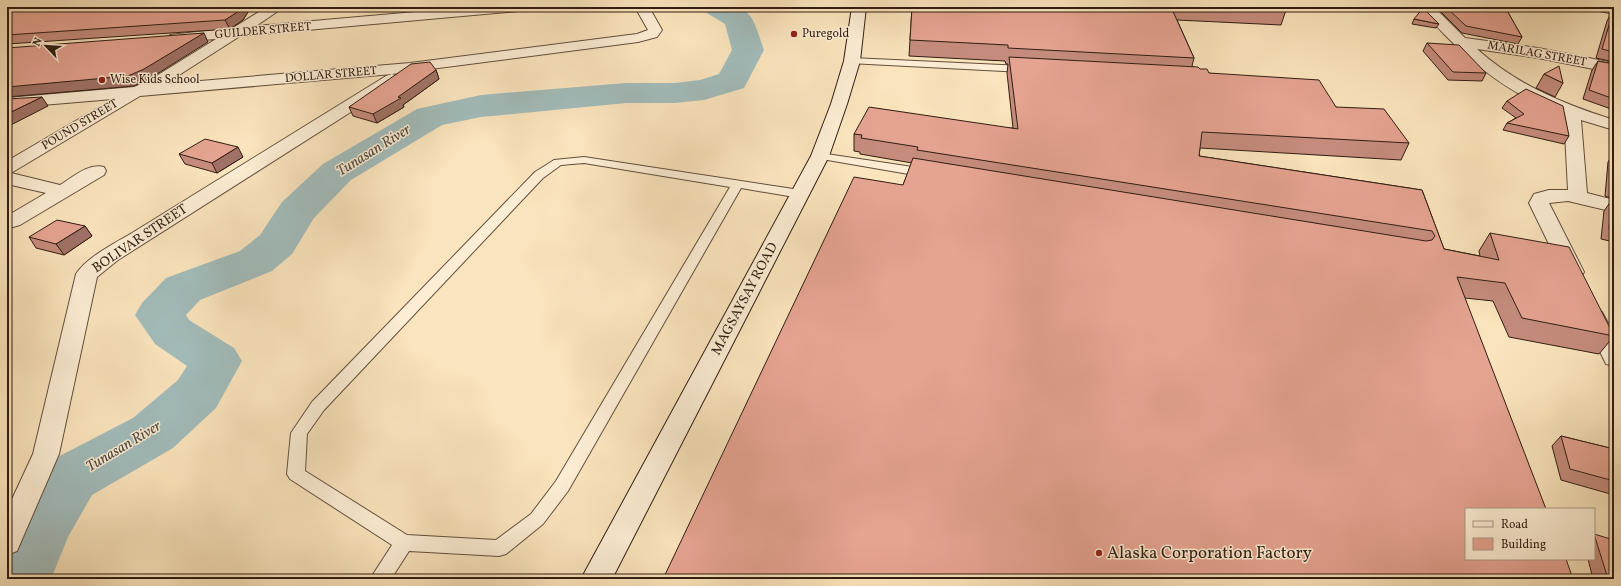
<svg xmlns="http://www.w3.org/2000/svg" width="1621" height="586" font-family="Vollkorn,serif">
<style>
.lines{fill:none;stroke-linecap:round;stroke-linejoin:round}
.river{fill:#a2bcbb;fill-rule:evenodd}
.service-casing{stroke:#624f3c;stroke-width:2}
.minor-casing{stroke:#624f3c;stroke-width:2}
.tertiary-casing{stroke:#624f3c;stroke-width:2}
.secondary-casing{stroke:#301d11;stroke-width:2}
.service{fill:#fcedd4;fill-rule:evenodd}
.minor{fill:#fcedd4;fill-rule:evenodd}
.tertiary{fill:#fcedd4;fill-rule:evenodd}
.secondary{fill:#fcedd4;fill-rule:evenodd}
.wall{fill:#c58c7d;stroke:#301d11}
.shaded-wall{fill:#a07266;stroke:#301d11}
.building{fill:#e5a391;stroke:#301d11}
.poi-dot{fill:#8f2418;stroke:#fcedd4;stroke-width:1.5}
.labels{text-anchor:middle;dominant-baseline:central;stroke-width:3;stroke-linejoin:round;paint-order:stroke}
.far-street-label{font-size:12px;fill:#301d11;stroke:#fcedd4}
.far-poi-label{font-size:12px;fill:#301d11;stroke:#fcedd4;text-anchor:start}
.street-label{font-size:14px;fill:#301d11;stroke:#fcedd4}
.water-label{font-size:15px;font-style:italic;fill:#524d44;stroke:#fcedd4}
.near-poi-label{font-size:17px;fill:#301d11;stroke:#fcedd4;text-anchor:start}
</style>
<rect width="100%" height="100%" fill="#fae4bd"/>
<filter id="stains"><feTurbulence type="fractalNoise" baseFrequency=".005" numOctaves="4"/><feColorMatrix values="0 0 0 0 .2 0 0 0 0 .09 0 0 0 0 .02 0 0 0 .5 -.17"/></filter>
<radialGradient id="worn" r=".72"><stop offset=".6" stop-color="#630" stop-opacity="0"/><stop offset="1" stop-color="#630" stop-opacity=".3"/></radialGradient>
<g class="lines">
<path class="river" d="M702,7C750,7 749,4 764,50L744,88L704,100L675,103H626L481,117L442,125L351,180L314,218L292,254L272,271L200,300L186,315L189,320L234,348L242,361L216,408L173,448L92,495L68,537L51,579H7V535L19,509L50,461L133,418L178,380L187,366L155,344L135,315L142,303L166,278L240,251L260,235L282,202L323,164L417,109L481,95L626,83H675L700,80L719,74L732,50L725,24L707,13Z"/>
<defs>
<g id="service">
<path d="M852,58L1025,66L1030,69L1025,72L849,63L847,61Z"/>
<path d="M820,153L926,169L932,173L926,177L816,158L814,156Z"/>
<path d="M584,157L800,190L806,194L800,198L741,188L568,491L543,524L506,554L499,556L409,551L391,579H370L392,545L290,479L287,474L291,433L312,402L535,172L554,160ZM584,163L730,187L556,481L531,514L496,540L407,535L305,471L307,434L324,410L543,178L561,165Z"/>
</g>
<g id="minor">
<path d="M267,7H284L256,26L472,7H525L523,10L518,11L240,36L165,84L410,63L637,34L648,30L635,7H649L662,30L657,37L638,42L392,74L398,76L400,79L398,82L118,260L97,277L59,454L17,551L7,555V510L33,454L76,274C87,257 115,243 132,233L386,76L392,74L140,96L11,173L60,185C73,177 88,163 104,167L106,171L104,175L20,225L13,227L7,225V216L46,193L7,184V161L113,99L7,108V98L134,87L150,80L216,39L175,42L170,41L168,38L170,35L233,28Z"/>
<path d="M1419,7H1434L1465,38L1538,48L1614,63V73L1538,58L1477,49C1517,85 1563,104 1614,120V130L1581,120L1587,193L1614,200V212L1568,201L1549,203L1584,272L1581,277L1573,279L1565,277L1529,203L1534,194L1549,190H1568L1564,114C1516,98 1478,69 1444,34C1436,25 1426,17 1419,7Z"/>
<path d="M1594,309L1602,312L1614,334V366L1606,364L1583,317L1586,312Z"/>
</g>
<path id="tertiary" d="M1593,7H1614V14L1595,10Z"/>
<path id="secondary" d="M852,7H866L860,61L847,104L829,156L612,579H581L811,156L831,104L844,61Z"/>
</defs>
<use href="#service" class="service-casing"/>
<use href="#minor" class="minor-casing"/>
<use href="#tertiary" class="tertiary-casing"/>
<use href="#secondary" class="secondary-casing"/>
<use href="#service" class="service"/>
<use href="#minor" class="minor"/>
<use href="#tertiary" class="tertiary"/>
<use href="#secondary" class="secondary"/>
</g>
<g class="wall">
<path d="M7,7H251L243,20L230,29L7,44Z"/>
<path d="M912,7H1284L1286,10L1281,25L1177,20L1194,58L1192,66L1209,73L1336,107L1409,143L1401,160L1200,148L1199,156L1422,190L1444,249L1480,256L1479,251L1490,233L1614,336L1599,354L1509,337L1493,301L1465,298L903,185L912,163L860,154V152L854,151V134L1013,128L1007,73L1008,64H1006L1005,61L909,56Z"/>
<path d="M1436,7H1505L1522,37L1518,44L1462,33Z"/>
<path d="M1614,8V62L1596,58L1607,21L1610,15Z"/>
<path d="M1414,19L1439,24L1436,28L1412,24Z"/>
<path d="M1427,43L1486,73L1482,81L1448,80L1423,51Z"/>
<path d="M1598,61L1614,64V110L1583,99L1592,70Z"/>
<path d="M436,70L439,79L403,105L404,107L377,123L353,116L349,107Z"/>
<path d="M1544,74L1563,83L1555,97L1536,88Z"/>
<path d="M1507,101L1569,136L1564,144L1503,130L1507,123L1516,118L1502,108Z"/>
<path d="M1614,153V199L1605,196L1608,162Z"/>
<path d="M179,154L243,157L217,173L185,164Z"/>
<path d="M1611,201L1614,202V242L1601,239L1604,211Z"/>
<path d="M85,226L92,236L64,255L36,248L29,237Z"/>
<path d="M1561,436L1614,449V495L1561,480L1552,446Z"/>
<path d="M1594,534L1614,579H1593L1588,559H1594Z"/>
</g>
<g class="shaded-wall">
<path d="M242,7H251L243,20L230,29L225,20Z"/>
<path d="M204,33L208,42L149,79L134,86L7,97V87Z"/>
<path d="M436,70L439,79L403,105L404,107L377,123L373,114Z"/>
<path d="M42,97L48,106L7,127V114Z"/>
<path d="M238,147L243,157L217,173L212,163Z"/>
<path d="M85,226L92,236L64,255L56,244Z"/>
<path d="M7,416L10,419L7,426Z"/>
</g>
<g class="building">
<path d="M7,7H242L239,11L225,20L7,35Z"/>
<path d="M912,7H1171L1194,58L1008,48V45L910,40Z"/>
<path d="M1228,7H1284L1286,10Z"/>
<path d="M1446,7H1505L1522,37L1466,26Z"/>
<path d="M1423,8L1439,24L1414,19Z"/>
<path d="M1614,8V52L1602,49Z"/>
<path d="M204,33L144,69L128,76L7,87V48Z"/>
<path d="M1427,43L1459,45L1486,73L1453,72Z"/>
<path d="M1009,57L1198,67L1200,69H1207L1209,73L1319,80L1336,107L1384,109L1409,143L1202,132L1199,156L1422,190L1444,249L1499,260L1490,233L1569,247L1614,336L1522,318L1505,283L1457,277L1546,509H1466V559H1566L1573,579H663L854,177L903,185L913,158L1426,241L1432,240L1435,236L1432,231L1426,230L917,150L918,147L861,138L862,135L854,134L869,107L1018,129Z"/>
<path d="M1598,61L1614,64V99L1589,90Z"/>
<path d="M430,62L436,70L398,97L401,98L373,114L349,107L411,64Z"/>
<path d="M1559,66L1563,83L1544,74Z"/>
<path d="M1526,89L1563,106L1569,136L1507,123L1524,114L1507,101Z"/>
<path d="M42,97L7,114V99Z"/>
<path d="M205,139L238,147L212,163L179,154Z"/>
<path d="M1614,164V186H1612Z"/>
<path d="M1611,201L1614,202V230L1609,229Z"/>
<path d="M57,220L85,226L56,244L29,237Z"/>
<path d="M1561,436L1614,449V481L1570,469Z"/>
<path d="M1594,534L1614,540V579H1608Z"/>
</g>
<g class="poi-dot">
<circle cx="794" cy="34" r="4"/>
<circle cx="102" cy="80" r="4"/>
<circle cx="1099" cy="553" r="4"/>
</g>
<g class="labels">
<g class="far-street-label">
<text transform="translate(263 31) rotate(-5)">GUILDER STREET</text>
<text transform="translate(1537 54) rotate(10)">MARILAG STREET</text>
<text transform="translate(331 75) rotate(-5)">DOLLAR STREET</text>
<text transform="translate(80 125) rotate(-31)">POUND STREET</text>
</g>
<g class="far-poi-label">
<text x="802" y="34">Puregold</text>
<text x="110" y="80">Wise Kids School</text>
</g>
<g class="street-label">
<text transform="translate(140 239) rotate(-34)">BOLIVAR STREET</text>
<text transform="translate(745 299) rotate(-62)">MAGSAYSAY ROAD</text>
</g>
<g class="water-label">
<text transform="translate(374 151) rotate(-32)">Tunasan River</text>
<text transform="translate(124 447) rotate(-31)">Tunasan River</text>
</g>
<g class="near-poi-label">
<text x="1107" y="553">Alaska Corporation Factory</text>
</g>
</g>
<rect width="1621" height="586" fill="none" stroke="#fae4bd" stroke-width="24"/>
<rect x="8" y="8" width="1605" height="570" fill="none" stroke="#301d11" stroke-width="2"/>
<rect x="12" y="12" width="1597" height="562" fill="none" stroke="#301d11"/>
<rect x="1465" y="508" width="130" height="52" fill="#fcedd4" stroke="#aa9a86"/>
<rect x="1473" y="521" width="20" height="6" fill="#fcedd4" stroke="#aa9a86"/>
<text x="1501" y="528" font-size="12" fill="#301d11">Road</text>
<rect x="1473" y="538" width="20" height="12" fill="#e5a391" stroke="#aa9a86"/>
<text x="1501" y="548" font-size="12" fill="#301d11">Building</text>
<g transform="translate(46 46) rotate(295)" stroke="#fcedd4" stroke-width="3" paint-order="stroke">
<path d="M0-3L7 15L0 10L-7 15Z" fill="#301d11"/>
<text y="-6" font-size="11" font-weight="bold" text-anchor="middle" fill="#301d11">N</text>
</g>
<rect width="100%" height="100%" filter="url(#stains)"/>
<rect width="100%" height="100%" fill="url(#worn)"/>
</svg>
